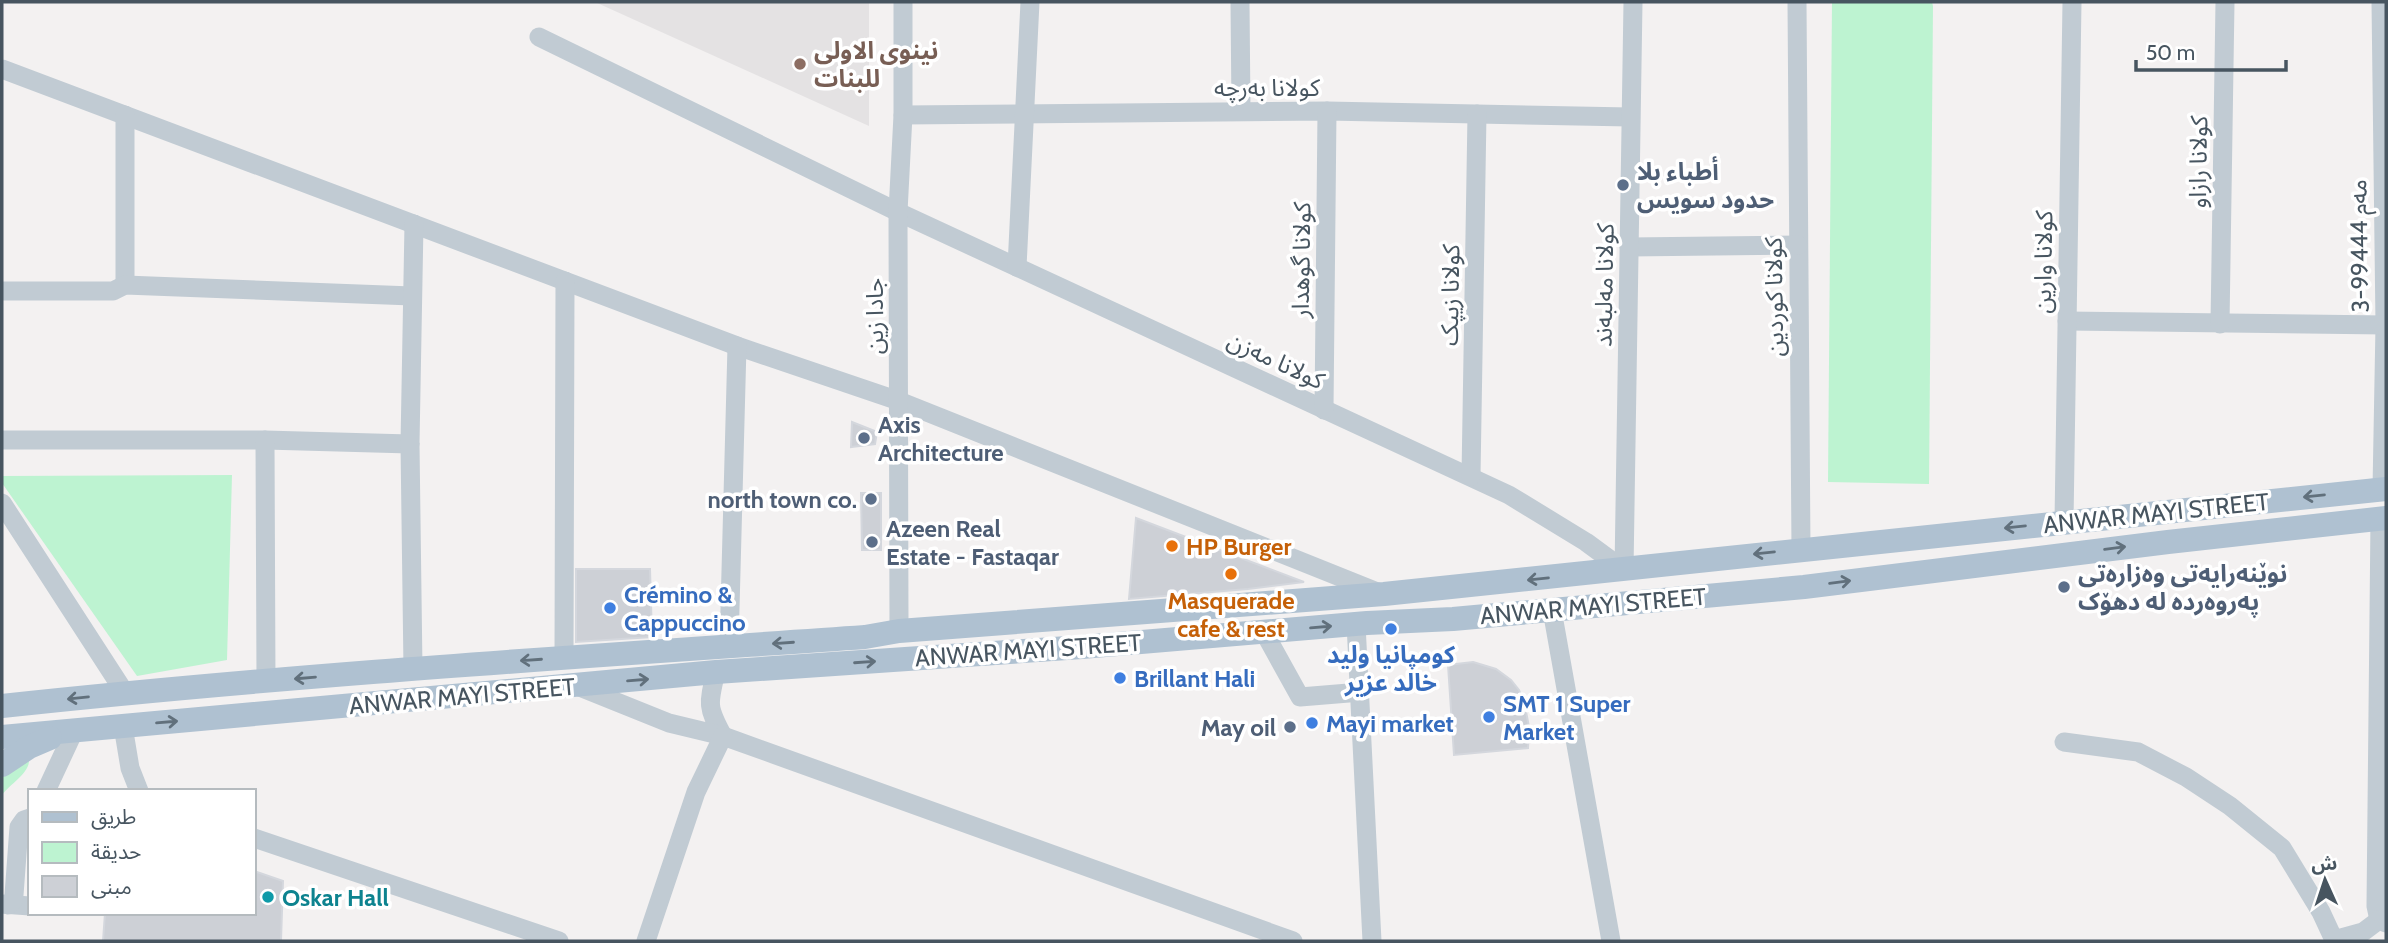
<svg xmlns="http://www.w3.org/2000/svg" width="2388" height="943" font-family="Cabin,'Noto Sans Arabic',sans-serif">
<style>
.education{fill:#e4e2e3}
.green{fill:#bdf3d1}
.building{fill:#cdd0d6;stroke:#d4d7dd;stroke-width:2}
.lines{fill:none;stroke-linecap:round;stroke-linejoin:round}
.minor{stroke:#c1cbd3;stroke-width:19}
.major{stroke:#afc1d1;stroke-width:24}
.oneway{stroke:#61707c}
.education-dot{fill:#8d6e63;stroke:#fff;stroke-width:2.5}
.service-dot{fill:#5c6f8a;stroke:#fff;stroke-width:2.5}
.food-dot{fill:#e8710a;stroke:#fff;stroke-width:2.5}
.shop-dot{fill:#3f7fe0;stroke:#fff;stroke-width:2.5}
.culture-dot{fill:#0f9aa8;stroke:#fff;stroke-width:2.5}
.labels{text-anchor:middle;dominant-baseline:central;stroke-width:7;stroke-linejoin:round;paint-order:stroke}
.education-label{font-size:24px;font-weight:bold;fill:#785e54;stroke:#fff;text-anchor:start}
.street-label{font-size:24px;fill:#475560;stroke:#fff}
.service-label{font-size:24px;font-weight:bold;fill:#4e5e75;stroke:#fff;text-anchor:start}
.food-label{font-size:24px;font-weight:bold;fill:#c56008;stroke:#fff;text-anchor:start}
.shop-label{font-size:24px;font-weight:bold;fill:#366cbe;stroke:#fff;text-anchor:start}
.culture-label{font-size:24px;font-weight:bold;fill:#0d838f;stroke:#fff;text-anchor:start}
</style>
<rect width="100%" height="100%" fill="#f3f1f1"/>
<path class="education" d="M595,2H869V126Z"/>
<g class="green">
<path d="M1832,2H1932L1933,6L1929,484L1828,482Z"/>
<path d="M232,475L227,660L137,676L2,483V476Z"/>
<path d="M26,755L29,762C27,775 10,784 2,795V773Z"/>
</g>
<g class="building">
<path d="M852,422L877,432L875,444L851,447Z"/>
<path d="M861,493H881V550H862Z"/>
<path d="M1136,518L1304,582L1248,589L1129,599Z"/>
<path d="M576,569H650L652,637L576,642Z"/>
<path d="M1473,662L1496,669L1511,680L1519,690L1525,706L1529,727L1528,748L1454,755L1448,665Z"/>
<path d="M254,871L283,881L281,941H103L105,913H254Z"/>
</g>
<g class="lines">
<g class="minor">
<path d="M1240,2L1241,111"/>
<path d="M1797,2L1801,550"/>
<path d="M2381,2L2385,325L2382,489"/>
<path d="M539,37L898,212L1509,495L1586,542L1624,570"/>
<path d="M2,69L737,346L899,401L1380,593"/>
<path d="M903,115L1327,111L1630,117"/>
<path d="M1629,247L1798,245"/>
<path d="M1017,267L1030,2"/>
<path d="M125,285V115"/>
<path d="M2,291H113L125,285L412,296"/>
<path d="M2067,321L2385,325"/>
<path d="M2220,324L2225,2"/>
<path d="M1324,410L1327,111"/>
<path d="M2,440H265L410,444"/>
<path d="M265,440L266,681"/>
<path d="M1471,476L1477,114"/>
<path d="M2,503L125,693"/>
<path d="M2380,518L2376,906L2379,920L2386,923"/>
<path d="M2064,522L2072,2"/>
<path d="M1624,570L1633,2"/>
<path d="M1552,610L1611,941"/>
<path d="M1356,624L1372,941"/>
<path d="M899,631L898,212L903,115V2"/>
<path d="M1264,632L1300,697L1361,692"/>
<path d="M729,646L737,346"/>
<path d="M564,658L565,281"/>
<path d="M413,669L410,444L414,224"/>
<path d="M716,672C708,704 707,707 723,736"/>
<path d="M577,686L669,723L723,736L1293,941"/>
<path d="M123,726L130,768L139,791"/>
<path d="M2064,742L2138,752L2186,777L2230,806L2282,848L2321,912L2334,940L2363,932L2379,920"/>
<path d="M46,791L74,731"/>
<path d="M254,838L559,941"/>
<path d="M2,904L30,906"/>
<path d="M8,905L13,901L14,895L19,827L24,820L30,818"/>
<path d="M646,941L696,792L723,736"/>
</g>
<g class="major">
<path d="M2,706C289,675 577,657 865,637L899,631L1384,594L2386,489"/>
<path d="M2,737L716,672L1082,647L1367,623L1453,619L1804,587L2168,542L2386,518"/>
<path d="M2,765L29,747L50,738"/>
</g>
</g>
<defs><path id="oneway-shaft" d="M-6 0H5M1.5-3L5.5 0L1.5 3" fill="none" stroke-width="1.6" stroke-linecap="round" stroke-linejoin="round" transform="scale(1.75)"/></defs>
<g class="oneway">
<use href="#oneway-shaft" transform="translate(2314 496) rotate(174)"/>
<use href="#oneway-shaft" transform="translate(2015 527) rotate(174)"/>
<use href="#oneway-shaft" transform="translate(2115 548) rotate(-7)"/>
<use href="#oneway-shaft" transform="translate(1764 553) rotate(174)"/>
<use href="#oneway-shaft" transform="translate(1538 579) rotate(174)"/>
<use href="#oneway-shaft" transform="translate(1840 582) rotate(-7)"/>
<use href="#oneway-shaft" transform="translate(1321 627) rotate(-5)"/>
<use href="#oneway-shaft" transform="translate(783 643) rotate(176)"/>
<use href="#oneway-shaft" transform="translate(531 660) rotate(176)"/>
<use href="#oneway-shaft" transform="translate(865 662) rotate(-4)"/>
<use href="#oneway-shaft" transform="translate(305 678) rotate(175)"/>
<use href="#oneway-shaft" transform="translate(638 680) rotate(-5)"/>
<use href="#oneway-shaft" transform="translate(78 698) rotate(174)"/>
<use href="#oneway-shaft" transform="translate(167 722) rotate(-5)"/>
</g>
<circle class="education-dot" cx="800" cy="64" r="7"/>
<g class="service-dot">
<circle cx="1623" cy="185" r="7"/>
<circle cx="864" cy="438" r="7"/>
<circle cx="871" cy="499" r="7"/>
<circle cx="872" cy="542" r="7"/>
<circle cx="2064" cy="587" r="7"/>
<circle cx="1290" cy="727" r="7"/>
</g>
<g class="food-dot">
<circle cx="1172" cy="546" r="7"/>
<circle cx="1231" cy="574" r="7"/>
</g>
<g class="shop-dot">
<circle cx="610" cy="608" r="7"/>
<circle cx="1391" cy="629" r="7"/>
<circle cx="1120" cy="678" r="7"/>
<circle cx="1489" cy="717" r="7"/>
<circle cx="1312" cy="723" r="7"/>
</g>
<circle class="culture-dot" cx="268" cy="897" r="7"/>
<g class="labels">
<g class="education-label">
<text x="814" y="50">نينوى الاولى<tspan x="814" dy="28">للبنات</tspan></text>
</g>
<g class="street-label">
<text x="1267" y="87">کولانا بەرچە</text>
<text transform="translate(2198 162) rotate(-89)">کولانا رازاو</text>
<text transform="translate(2359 246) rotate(-91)">مەم 99444-3</text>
<text transform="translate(1301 260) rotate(-89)">کولانا گوهدار</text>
<text transform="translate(2043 262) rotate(-89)">کولانا وارین</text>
<text transform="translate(1604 285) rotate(-89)">کولانا مەلبەند</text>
<text transform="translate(1450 295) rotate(-89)">کولانا زیپک</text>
<text transform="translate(1774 297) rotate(-91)">کولانا کوردین</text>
<text transform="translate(874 316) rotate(-90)">جادا زین</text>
<text transform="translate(1276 360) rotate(25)">کولانا مەزن</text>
<text transform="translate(2156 513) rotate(-6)">ANWAR MAYI STREET</text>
<text transform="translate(1593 606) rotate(-5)">ANWAR MAYI STREET</text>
<text transform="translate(1028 650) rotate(-4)">ANWAR MAYI STREET</text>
<text transform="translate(462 696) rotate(-5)">ANWAR MAYI STREET</text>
</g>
<g class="service-label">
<text x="1637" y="171">أطباء بلا<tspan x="1637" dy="28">حدود سويس</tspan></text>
<text x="878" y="424">Axis<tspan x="878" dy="28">Architecture</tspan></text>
<text x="857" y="499" text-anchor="end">north town co.</text>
<text x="886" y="528">Azeen Real<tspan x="886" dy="28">Estate - Fastaqar</tspan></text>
<text x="2078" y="573">نوێنەرایەتی وەزارەتی<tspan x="2078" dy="28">پەروەردە لە دهۆک</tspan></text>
<text x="1276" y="727" text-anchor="end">May oil</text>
</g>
<g class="food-label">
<text x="1186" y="546">HP Burger</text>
<text x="1231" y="600" text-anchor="middle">Masquerade<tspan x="1231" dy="28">cafe &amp; rest</tspan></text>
</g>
<g class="shop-label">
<text x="624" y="594">Crémino &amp;<tspan x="624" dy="28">Cappuccino</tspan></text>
<text x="1391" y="654" text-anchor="middle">كومپانيا وليد<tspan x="1391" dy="28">خالد عزير</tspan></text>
<text x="1134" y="678">Brillant Hali</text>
<text x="1503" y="703">SMT 1 Super<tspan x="1503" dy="28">Market</tspan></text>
<text x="1326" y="723">Mayi market</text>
</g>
<g class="culture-label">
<text x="282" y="897">Oskar Hall</text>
</g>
</g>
<rect width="2388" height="943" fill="none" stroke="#475560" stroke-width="7"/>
<rect x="28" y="789" width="228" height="126" fill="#ffffff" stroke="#b5bbbf" stroke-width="2"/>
<rect x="42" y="812" width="35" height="10" fill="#afc1d1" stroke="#b5bbbf" stroke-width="2"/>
<text x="91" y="824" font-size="21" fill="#475560">طريق</text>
<rect x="42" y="842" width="35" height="21" fill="#bdf3d1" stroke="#b5bbbf" stroke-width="2"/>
<text x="91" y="859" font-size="21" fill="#475560">حديقة</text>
<rect x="42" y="876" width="35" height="21" fill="#cdd0d6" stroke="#b5bbbf" stroke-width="2"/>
<text x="91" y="894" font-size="21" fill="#475560">مبنى</text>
<g transform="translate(2325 880) rotate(357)" stroke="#ffffff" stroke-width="5" paint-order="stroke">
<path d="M0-5L12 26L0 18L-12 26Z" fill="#475560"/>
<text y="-10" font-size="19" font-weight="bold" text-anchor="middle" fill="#475560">ش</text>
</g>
<path d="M2136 60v10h150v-10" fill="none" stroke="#475560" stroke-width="3.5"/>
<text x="2146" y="60" font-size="21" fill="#475560" stroke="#ffffff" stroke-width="5" paint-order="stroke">50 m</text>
</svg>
